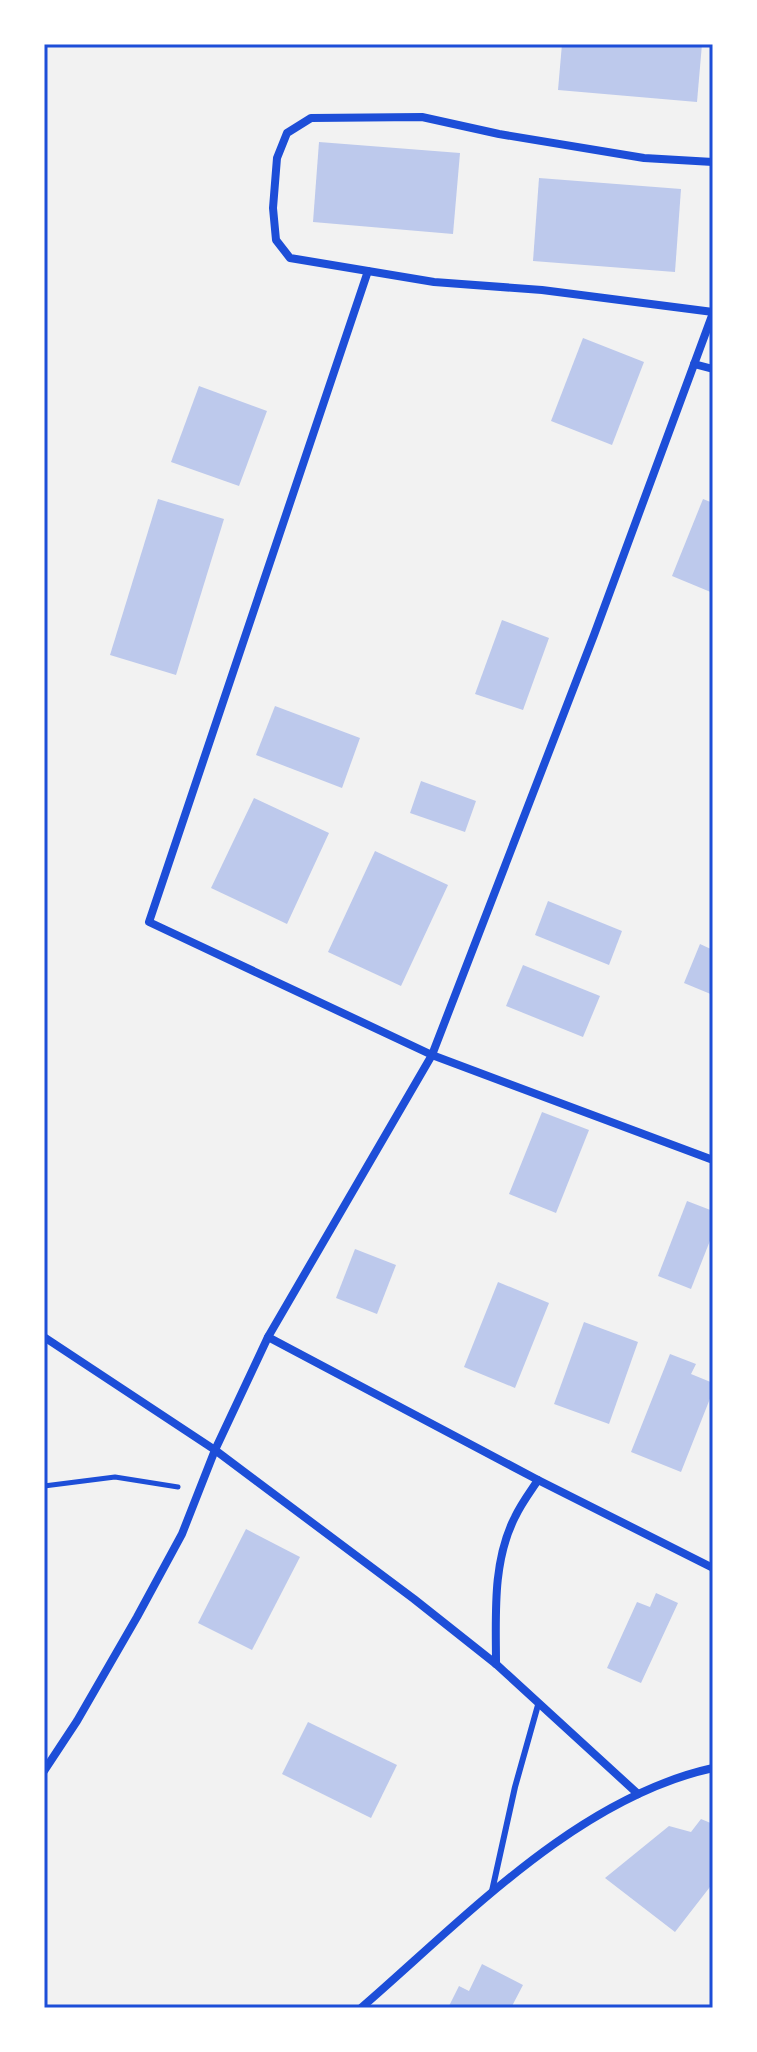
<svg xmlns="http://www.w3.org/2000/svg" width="757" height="2052" font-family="Figtree,sans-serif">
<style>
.building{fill:#bdc9ec}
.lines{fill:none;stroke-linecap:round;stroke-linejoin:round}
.path{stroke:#1d4ed8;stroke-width:5}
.service{stroke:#1d4ed8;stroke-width:6}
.minor{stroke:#1d4ed8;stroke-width:8}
.neatline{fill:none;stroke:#1d4ed8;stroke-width:3}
</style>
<rect width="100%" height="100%" fill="#f2f2f2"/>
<g class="building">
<path d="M562,44H702L697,102L558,90Z"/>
<path d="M319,142L460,153L453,234L313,222Z"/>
<path d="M539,178L681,189L675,272L533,261Z"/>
<path d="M583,338L644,362L612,445L551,421Z"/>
<path d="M199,386L267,411L239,486L171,462Z"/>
<path d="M158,499L224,519L176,675L110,655Z"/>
<path d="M703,499L713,503V593L672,576Z"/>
<path d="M502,620L549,638L523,710L475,694Z"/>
<path d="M275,706L360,738L342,788L256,755Z"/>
<path d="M421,781L476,801L465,832L410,813Z"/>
<path d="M254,798L329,833L287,924L211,888Z"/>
<path d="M375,851L448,885L401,986L328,952Z"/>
<path d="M548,901L622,931L609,965L535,935Z"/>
<path d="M700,944L713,950V995L684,983Z"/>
<path d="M523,965L600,996L583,1037L506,1006Z"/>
<path d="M542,1112L589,1130L556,1213L509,1194Z"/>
<path d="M687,1201L713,1211V1233L691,1289L658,1276Z"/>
<path d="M355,1249L396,1265L377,1314L336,1298Z"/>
<path d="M498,1282L549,1303L515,1388L464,1367Z"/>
<path d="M584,1322L638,1342L609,1424L554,1404Z"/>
<path d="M670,1354L696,1364L691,1374L713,1383V1391L681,1472L631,1452Z"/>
<path d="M246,1529L300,1557L252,1650L198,1623Z"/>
<path d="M656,1593L678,1603L641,1683L607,1668L637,1602L650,1607Z"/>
<path d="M308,1722L397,1765L371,1818L282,1774Z"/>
<path d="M701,1819L713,1824V1883L675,1932L605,1878L669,1826L691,1832Z"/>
<path d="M482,1964L523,1985L511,2008H448L459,1986L469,1991Z"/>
</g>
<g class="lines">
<path class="path" d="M44,1486L115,1477L178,1487"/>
<path class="service" d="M492,1891L515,1787L538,1705"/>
<g class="minor">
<path d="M713,162L644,158L499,134L422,117L311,118L287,133L277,158L273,208L276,240L290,258L434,282L542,290L713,312"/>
<path d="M368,271L149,922L432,1055L713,1160"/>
<path d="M694,364L713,369"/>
<path d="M44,1337L215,1450L414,1599L496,1664L638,1794"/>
<path d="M268,1337L538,1480L713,1568"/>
<path d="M496,1664C496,1616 492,1562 515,1517C521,1504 530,1492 538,1480"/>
<path d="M44,1771L77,1721L137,1617L182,1534L215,1450L268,1337L432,1055L594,635L713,313"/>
<path d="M361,2008C464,1919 577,1798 713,1768"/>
</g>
</g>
<rect width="757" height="2052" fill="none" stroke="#ffffff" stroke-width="92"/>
<rect x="46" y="46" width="665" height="1960" class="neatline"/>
</svg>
